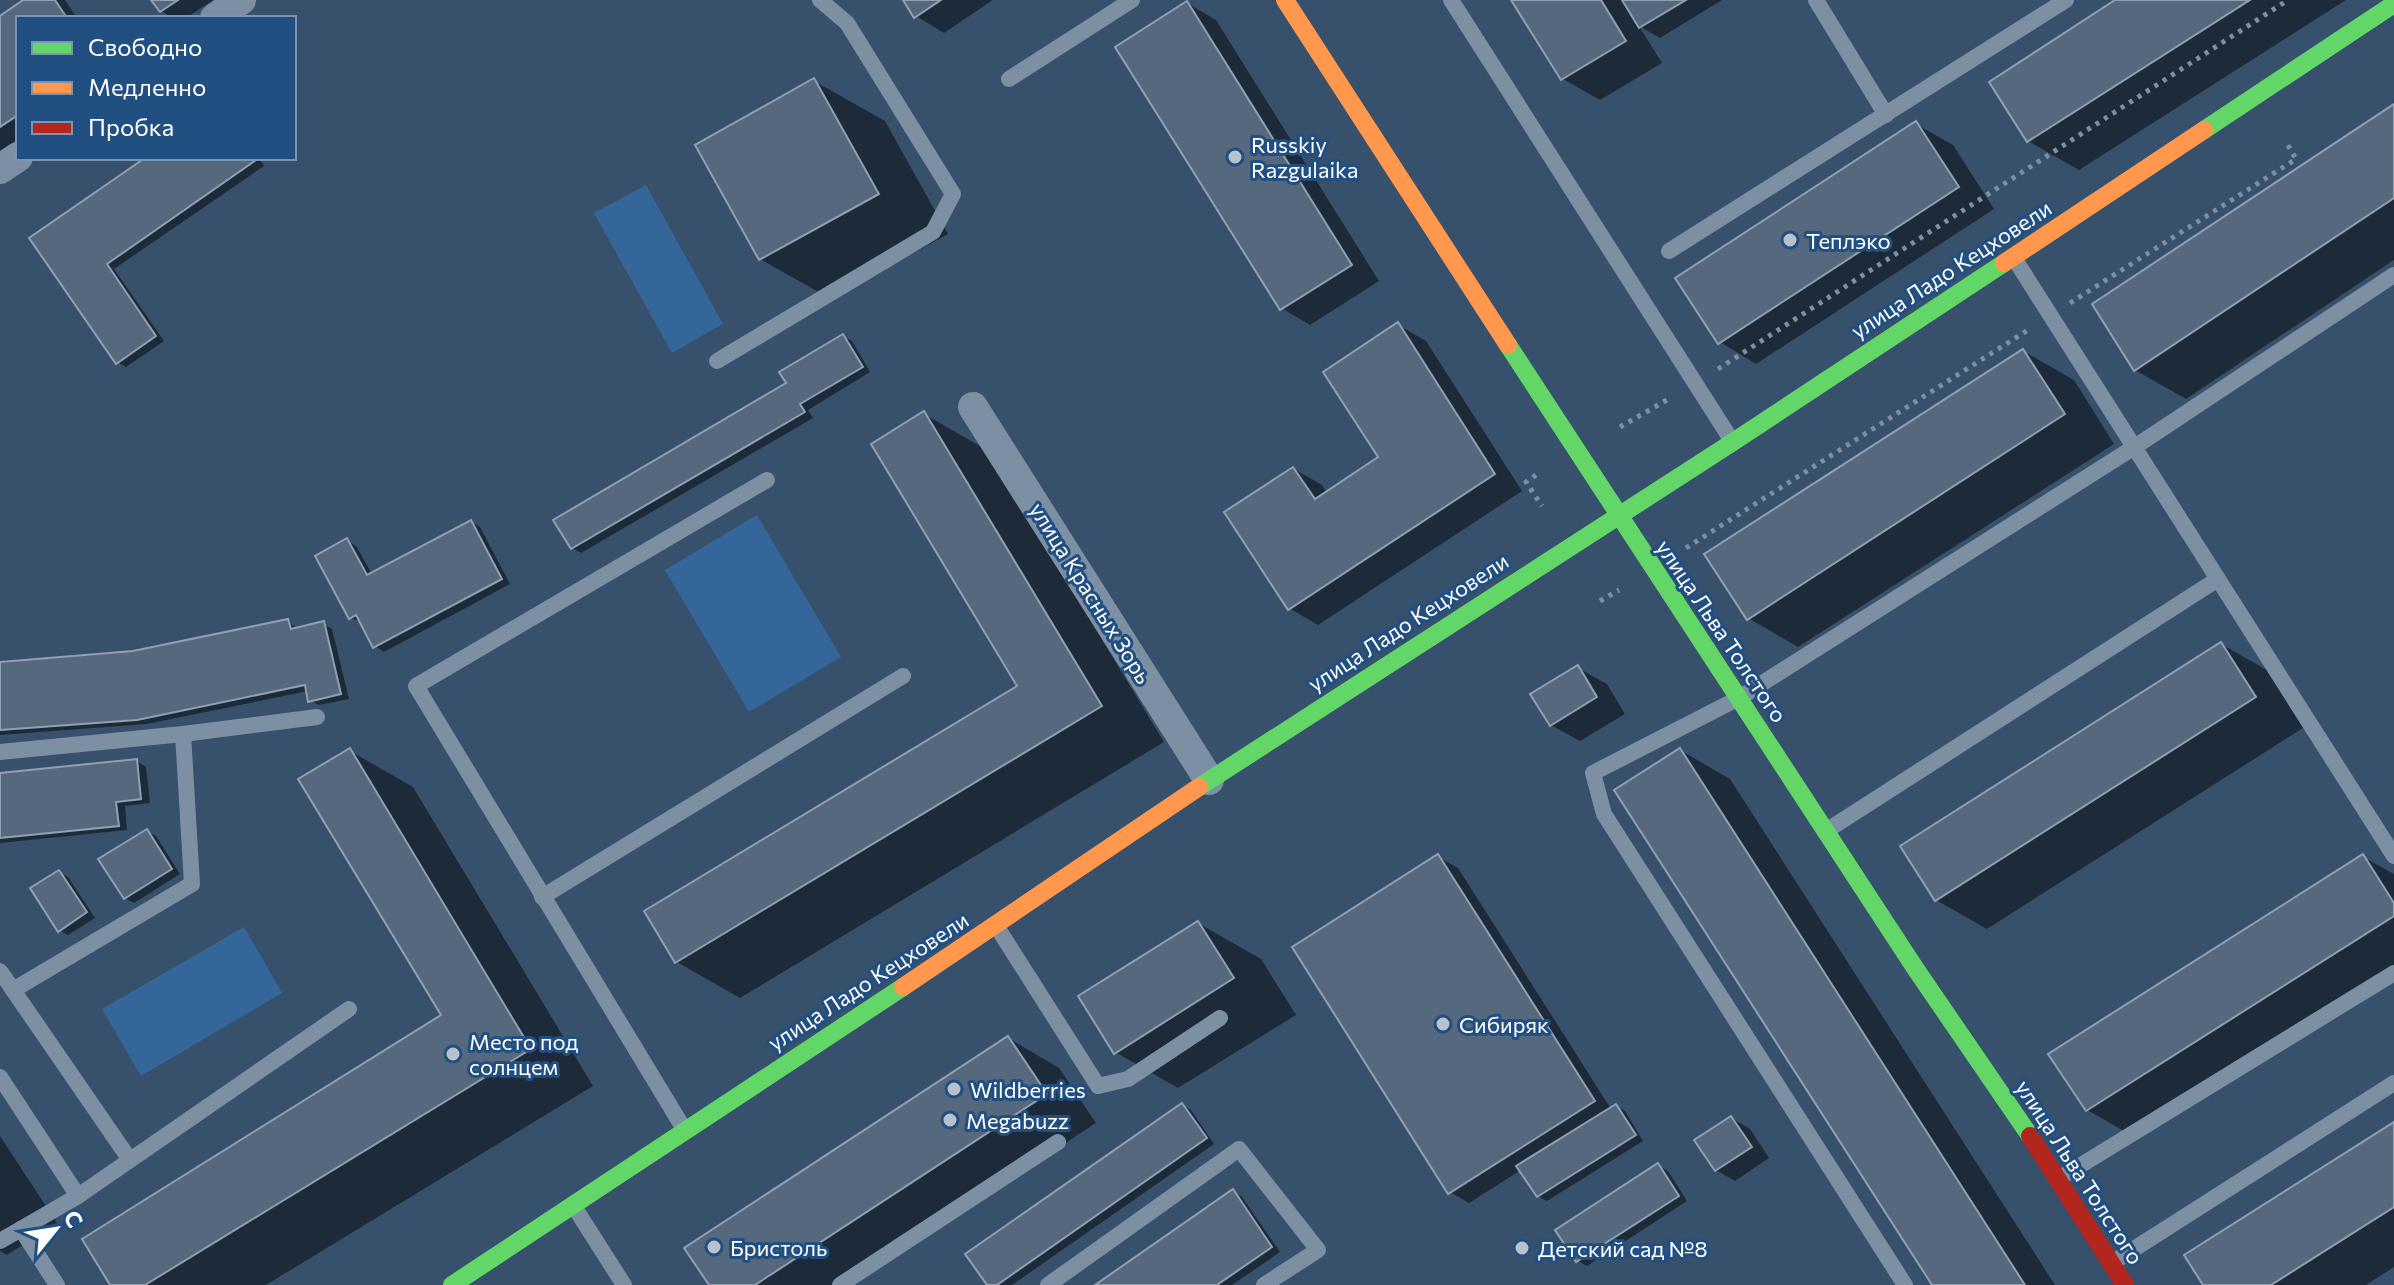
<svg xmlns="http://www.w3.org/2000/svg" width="2394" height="1285" font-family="Commissioner,sans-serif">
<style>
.green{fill:#356699}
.shadow{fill:#0007}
.building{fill:#55687e;stroke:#91a0b0;stroke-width:2}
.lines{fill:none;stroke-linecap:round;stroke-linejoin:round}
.path{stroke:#7d8fa2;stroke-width:5;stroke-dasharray:4 6;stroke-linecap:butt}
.lane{stroke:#7d8fa2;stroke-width:16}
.street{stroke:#7d8fa2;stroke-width:30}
.fast{stroke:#63d668;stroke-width:18}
.slow{stroke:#ff974d;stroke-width:18}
.jam{stroke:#b3261e;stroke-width:18}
.poi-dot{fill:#b9c2cc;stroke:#214f82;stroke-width:3}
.labels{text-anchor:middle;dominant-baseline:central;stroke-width:6;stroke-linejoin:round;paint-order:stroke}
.poi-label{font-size:22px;fill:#fff;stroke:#214f82;text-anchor:start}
.street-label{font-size:22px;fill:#fff;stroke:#214f82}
</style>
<rect width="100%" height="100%" fill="#37506c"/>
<g class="green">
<path d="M646,185L723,324L672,353L594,213Z"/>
<path d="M757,515L841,657L749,712L665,570Z"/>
<path d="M244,927L282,993L141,1076L102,1009Z"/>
</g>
<g class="shadow">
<path d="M27,0H65L77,18H18V139L0,151V18Z"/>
<path d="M154,0H213L186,18H173L161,11Z"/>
<path d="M905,0H993L944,33L916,16Z"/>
<path d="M1513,0H1722L1660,38L1639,26L1662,63L1600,100L1563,79Z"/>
<path d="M2118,0H2346L2079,170L2028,141Z"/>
<path d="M1187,3L1216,20L1379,281L1310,325L1281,308Z"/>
<path d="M814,81L885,121L948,234L831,299L760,259Z"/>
<path d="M2394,106V260L2186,399L2135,370Z"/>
<path d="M1916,124L1953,145L1994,209L1756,364L1720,342Z"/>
<path d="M149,158H259L264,166L114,269L164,341L126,367L117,362L32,239Z"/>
<path d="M1398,325L1426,341L1522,491L1318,625L1289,608L1294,469L1322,485L1327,493L1381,457Z"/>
<path d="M843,336L852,341L870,372L808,410L813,418L581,553L572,548L789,384Z"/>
<path d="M2023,351L2074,380L2114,444L1798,647L1748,618Z"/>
<path d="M924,414L987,450L1164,742L740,998L677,962L1020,686Z"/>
<path d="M471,522L480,527L510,584L384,652L375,646L362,622L351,618L347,540L356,546L372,574Z"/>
<path d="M288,622L298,629L323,624L332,629L349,699L319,705L310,700L308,691L147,724L0,735V664L134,653Z"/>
<path d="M2221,644L2272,673L2306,726L1987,929L1936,900Z"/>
<path d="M1578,668L1607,684L1625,714L1580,741L1551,725Z"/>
<path d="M1680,750L1730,779L2055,1285H1934Z"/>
<path d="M350,751L413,787L593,1086L266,1285H113L443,1016Z"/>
<path d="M137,761L146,767L150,803L125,806L127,830L0,843V775Z"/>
<path d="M147,831L156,836L180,874L134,903L125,898Z"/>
<path d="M1438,857L1458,868L1611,1109L1616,1106L1625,1111L1643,1141L1547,1201L1538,1196L1521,1170L1469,1203L1450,1192Z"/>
<path d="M2363,857L2394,874V977L2138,1139L2087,1110Z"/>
<path d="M59,872L68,877L95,918L68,935L59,930Z"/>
<path d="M1198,923L1261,959L1296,1015L1178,1088L1115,1052Z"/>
<path d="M1008,1038L1059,1068L1096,1123L849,1285H711Z"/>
<path d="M1182,1105L1191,1110L1214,1144L1012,1285H989Z"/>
<path d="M1731,1118L1750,1129L1769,1158L1735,1181L1716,1170Z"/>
<path d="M2394,1124V1267L2366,1285H2205Z"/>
<path d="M0,1136L57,1223L7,1255L0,1251Z"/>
<path d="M1659,1166L1668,1171L1687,1201L1587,1266L1578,1261Z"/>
<path d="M1233,1191L1242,1197L1280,1252L1232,1285H1099Z"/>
</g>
<g class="building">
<path d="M23,0H55L67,18H18V115L0,127V16Z"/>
<path d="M151,0H178L160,12Z"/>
<path d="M903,0H941L914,18Z"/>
<path d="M1511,0H1601L1626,41L1561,80Z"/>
<path d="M1622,0H1686L1639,28Z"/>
<path d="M2115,0H2250L2027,142L1989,82Z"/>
<path d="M1187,1L1352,265L1280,310L1115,47Z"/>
<path d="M814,78L879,194L759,260L695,145Z"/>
<path d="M2394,104V198L2134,371L2092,304Z"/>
<path d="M1916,121L1959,187L1718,344L1675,278Z"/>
<path d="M145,158H255L256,160L107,264L156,336L116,364L29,238Z"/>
<path d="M1398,322L1495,474L1288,610L1224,512L1293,467L1315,499L1378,457L1323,372Z"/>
<path d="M843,334L863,367L800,404L805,412L571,549L553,520L786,383L779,372Z"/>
<path d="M2023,349L2065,414L1747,620L1704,554Z"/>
<path d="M924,411L1102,706L675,963L644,911L1017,686L871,444Z"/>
<path d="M471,520L502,579L373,648L356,615L349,619L315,556L347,538L367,575Z"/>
<path d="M288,619L291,629L324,621L341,694L308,702L305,685L137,720L0,730V662L133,651Z"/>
<path d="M2221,642L2256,697L1935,901L1900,846Z"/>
<path d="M1578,665L1597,697L1550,726L1530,694Z"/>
<path d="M350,748L531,1049L145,1285H110L82,1239L441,1015L298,779Z"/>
<path d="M1680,748L2025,1285H1932L1614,790Z"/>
<path d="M137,759L141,799L116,802L119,826L0,838V773Z"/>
<path d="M147,829L172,869L124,899L98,859Z"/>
<path d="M1438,854L1595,1101L1448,1194L1292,947Z"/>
<path d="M2363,854L2394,903V916L2086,1111L2048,1054Z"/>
<path d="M59,870L87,912L58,932L30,888Z"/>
<path d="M1198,921L1234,978L1114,1054L1078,996Z"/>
<path d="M1008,1036L1047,1094L755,1285H709L684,1248Z"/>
<path d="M1182,1103L1207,1138L997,1285H987L965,1254Z"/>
<path d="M1616,1104L1636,1135L1537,1197L1516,1166Z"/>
<path d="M1731,1116L1752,1147L1715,1171L1694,1140Z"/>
<path d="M2394,1122V1207L2271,1285H2203L2184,1255Z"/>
<path d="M1658,1163L1679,1196L1576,1262L1555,1230Z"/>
<path d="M1233,1189L1272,1247L1217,1285H1095Z"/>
</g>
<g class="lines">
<g class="path">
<path d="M2070,303L2296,159L2286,142"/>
<path d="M1718,369L2288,0"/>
<path d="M1620,427L1672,397"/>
<path d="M1536,475L1526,482L1542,506"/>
<path d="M1686,548L2028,330"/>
<path d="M1600,601L1619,590"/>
</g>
<g class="lane">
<path d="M1451,0L1732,441"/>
<path d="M1816,0L1886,115"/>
<path d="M1009,79L1132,0"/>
<path d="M1669,251L2066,0"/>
<path d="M2014,258L2394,856"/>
<path d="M717,361L933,232L953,194L847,23L820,0"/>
<path d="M0,752L183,734L317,717"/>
<path d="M1826,831L2218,579"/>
<path d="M542,897L903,676"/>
<path d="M997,927L1098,1086L1128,1079L1220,1018"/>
<path d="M0,971L130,1160"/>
<path d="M13,990L192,884L183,734"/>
<path d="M0,1077L78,1196"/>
<path d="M684,1129L416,686L767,480"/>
<path d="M2060,1178L2394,973"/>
<path d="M573,1205L624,1285"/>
<path d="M21,1229L78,1196L349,1009"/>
<path d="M0,1241L21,1229L57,1285"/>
<path d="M2112,1263L2394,1083"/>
<path d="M840,1285L1058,1142"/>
<path d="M1048,1285L1239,1149L1318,1250L1264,1285"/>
<path d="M1905,1285L1604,814L1593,773L1739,698L2133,448L2394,275"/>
</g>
<g class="street">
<path d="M215,18L241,0"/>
<path d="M0,169L18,157"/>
<path d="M973,407L1209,780"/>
</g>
<g class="fast">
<path d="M2204,130L2394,4"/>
<path d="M1508,345L1915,968L2030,1136"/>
<path d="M1199,787L1733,442L2004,263"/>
<path d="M452,1285L903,987"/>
</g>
<g class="slow">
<path d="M1285,0L1508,345"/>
<path d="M2004,263L2204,130"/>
<path d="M903,987L1199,787"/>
</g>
<path class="jam" d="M2030,1136L2125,1285"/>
</g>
<g class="poi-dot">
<circle cx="1235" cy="157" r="8"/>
<circle cx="1790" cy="240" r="8"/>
<circle cx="1443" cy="1024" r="8"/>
<circle cx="453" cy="1054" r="8"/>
<circle cx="954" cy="1089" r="8"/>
<circle cx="950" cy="1120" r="8"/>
<circle cx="714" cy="1247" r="8"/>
<circle cx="1522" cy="1248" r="8"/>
</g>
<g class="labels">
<g class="poi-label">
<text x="1251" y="144">Russkiy<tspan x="1251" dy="25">Razgulaika</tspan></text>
<text x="1806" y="240">Теплэко</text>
<text x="1459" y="1024">Сибиряк</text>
<text x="469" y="1041">Место под<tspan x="469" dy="25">солнцем</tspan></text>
<text x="970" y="1089">Wildberries</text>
<text x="966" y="1120">Megabuzz</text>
<text x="730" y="1247">Бристоль</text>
<text x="1538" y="1248">Детский сад №8</text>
</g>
<g class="street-label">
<text transform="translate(1951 269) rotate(-33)">улица Ладо Кецховели</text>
<text transform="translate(1091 593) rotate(58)">улица Красных Зорь</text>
<text transform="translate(1408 622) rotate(-33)">улица Ладо Кецховели</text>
<text transform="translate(1722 631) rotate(56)">улица Льва Толстого</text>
<text transform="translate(868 981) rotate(-33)">улица Ладо Кецховели</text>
<text transform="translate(2080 1172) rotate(57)">улица Льва Толстого</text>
</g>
</g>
<rect x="16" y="16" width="280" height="144" fill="#214f82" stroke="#7a95b4" stroke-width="2"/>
<rect x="32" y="42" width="40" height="12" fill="#63d668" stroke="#7a95b4" stroke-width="2"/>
<text x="88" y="56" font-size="24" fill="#ffffff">Свободно</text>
<rect x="32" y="82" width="40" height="12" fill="#ff974d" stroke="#7a95b4" stroke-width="2"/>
<text x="88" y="96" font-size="24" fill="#ffffff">Медленно</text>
<rect x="32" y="122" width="40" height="12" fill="#b3261e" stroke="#7a95b4" stroke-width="2"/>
<text x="88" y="136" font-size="24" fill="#ffffff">Пробка</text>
<g transform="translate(56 1229) rotate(60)" stroke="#214f82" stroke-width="6" paint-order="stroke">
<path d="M0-6L14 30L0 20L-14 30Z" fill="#ffffff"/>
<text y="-12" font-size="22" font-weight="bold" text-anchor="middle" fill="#ffffff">С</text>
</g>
</svg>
